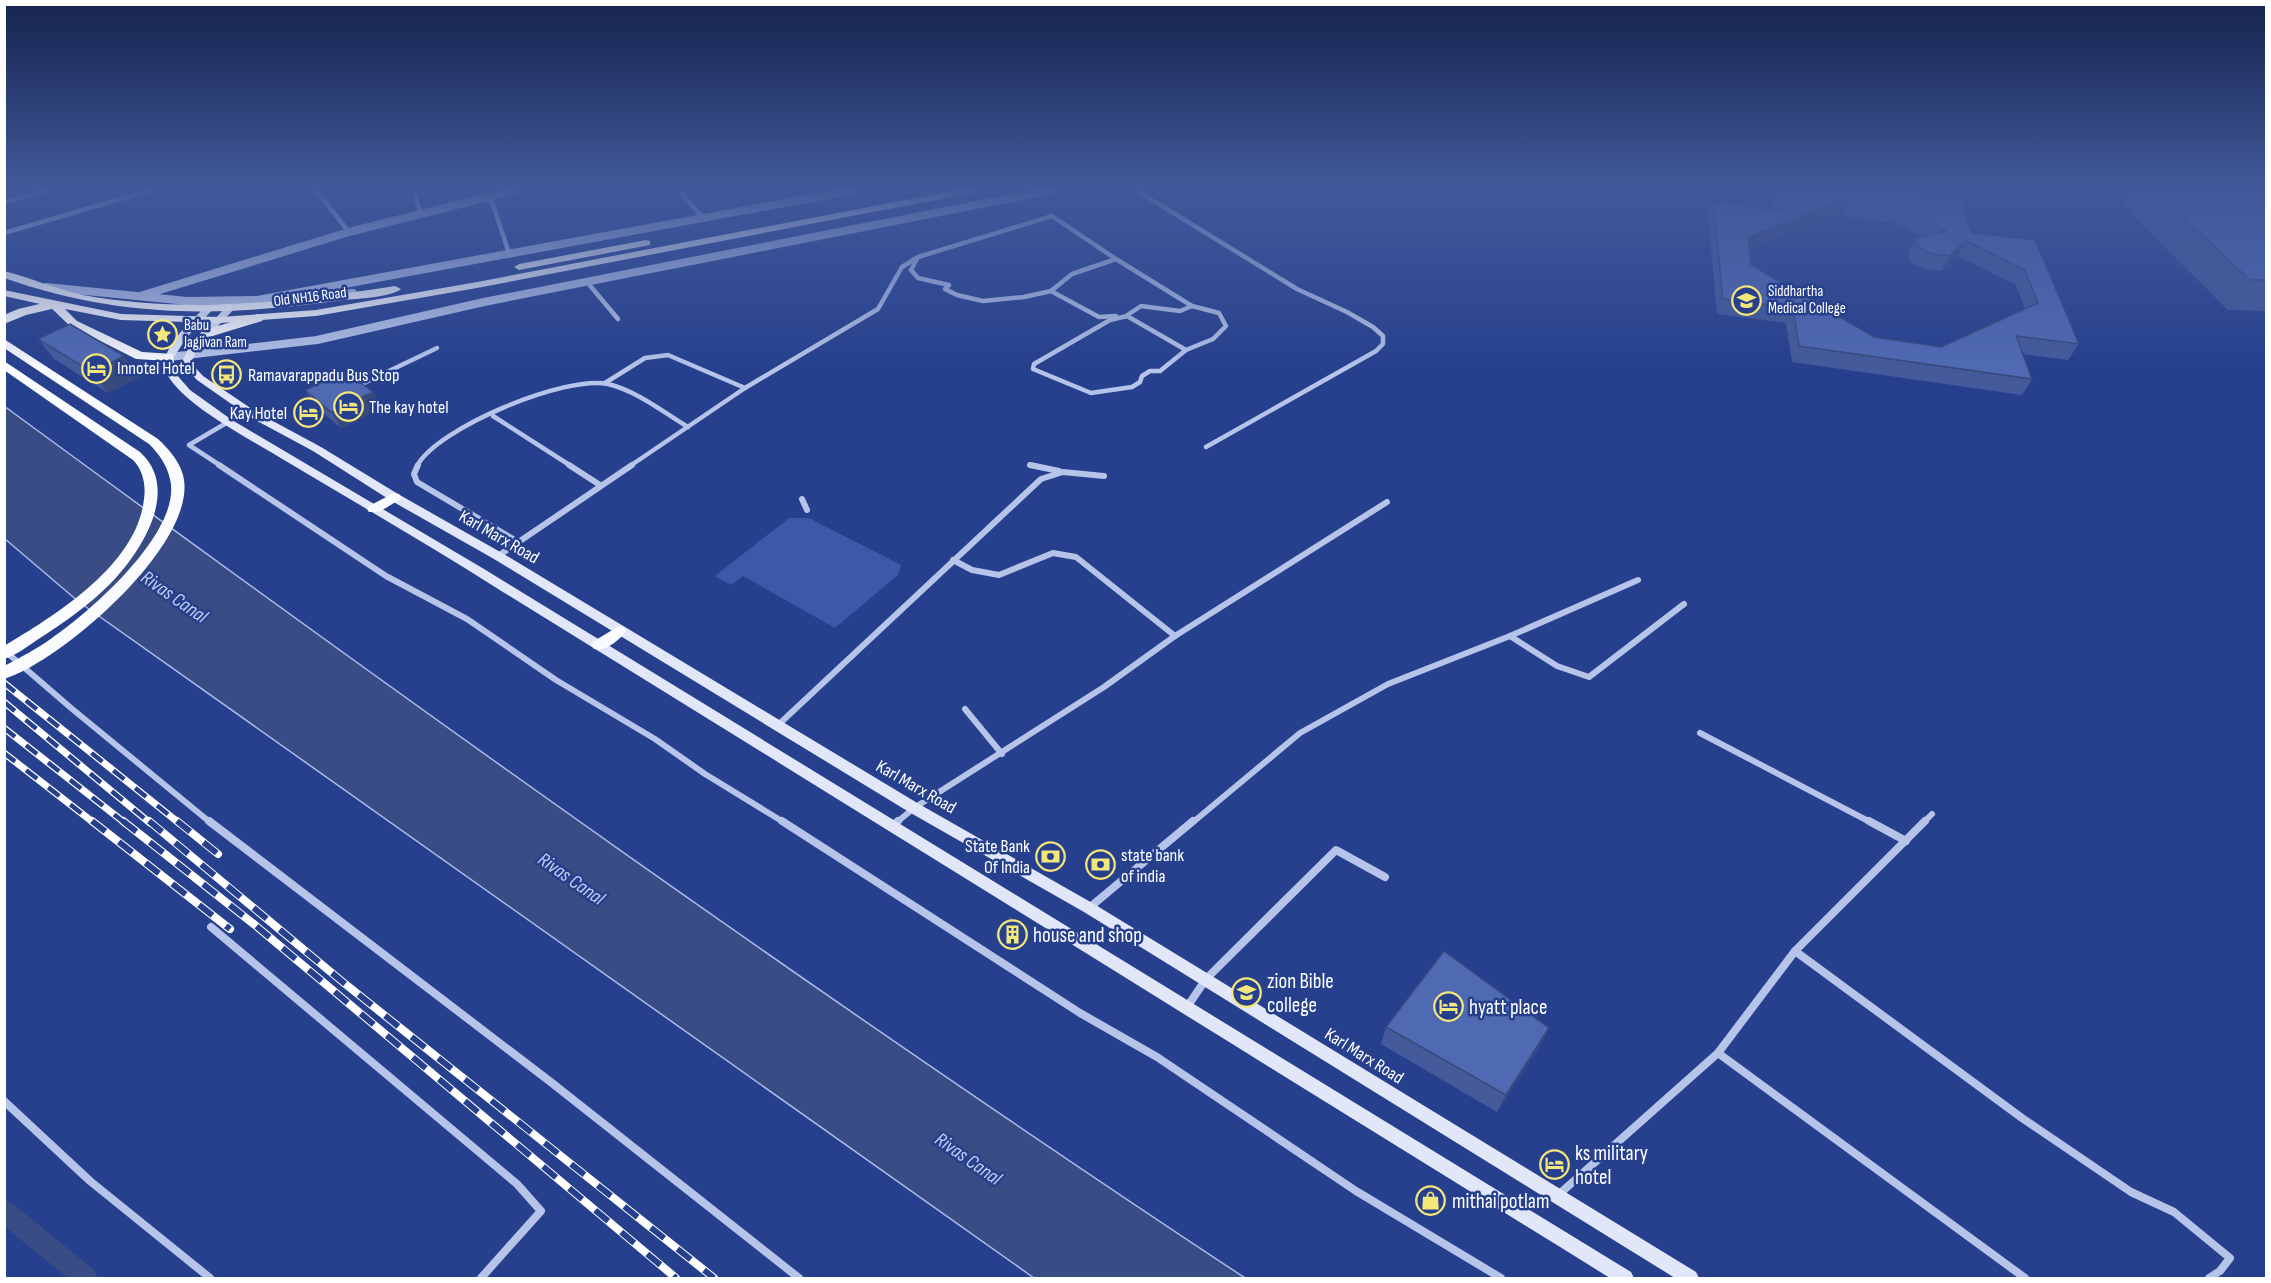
<svg xmlns="http://www.w3.org/2000/svg" width="2271" height="1283" font-family="'Sofia Sans Condensed',sans-serif">
<style>
.green{fill:#3b58a9}
.water{fill:#3a4c85;stroke:#abbceb;stroke-width:1.5}
.lines{fill:none;stroke-linecap:round;stroke-linejoin:round}
.canal{fill:#3a4c85;fill-rule:evenodd}
.minor-far2{stroke:#b6c4ea;stroke-width:4.5}
.minor-far1{stroke:#b6c4ea;stroke-width:6}
.minor{stroke:#b6c4ea;stroke-width:8}
.tertiary{stroke:#b6c4ea;stroke-width:8}
.secondary{fill:#e1e7f9;fill-rule:evenodd}
.primary{fill:#fafbff;fill-rule:evenodd}
.trunk{fill:#fcfdff;fill-rule:evenodd}
.rail-far1-casing{stroke:#fff;stroke-width:7}
.rail-casing{stroke:#fff;stroke-width:8}
.rail-far1{stroke:#27408d;stroke-width:4.5;stroke-dasharray:14;stroke-linecap:butt}
.rail{stroke:#27408d;stroke-width:6;stroke-dasharray:17;stroke-linecap:butt}
.wall{fill:#445a9a;fill-rule:evenodd}
.shaded-wall{fill:#374a7d}
.building{fill:#4f69b3;stroke:#374a7d;stroke-width:1.5;fill-rule:evenodd}
.labels{text-anchor:middle;dominant-baseline:central;stroke-width:5;stroke-linejoin:round;paint-order:stroke}
.far-poi-label{font-size:15px;fill:#fff;stroke:#27408d;text-anchor:start}
.far-street-label{font-size:15px;fill:#fff;stroke:#27408d}
.poi-label{font-size:18px;fill:#fff;stroke:#27408d;text-anchor:start}
.street-label{font-size:18px;fill:#fff;stroke:#27408d}
.water-label{font-size:20px;font-style:italic;fill:#c2cff1;stroke:#27408d}
.near-poi-label{font-size:21px;fill:#fff;stroke:#27408d;text-anchor:start}
</style>
<rect width="100%" height="100%" fill="#27408d"/>
<path class="green" d="M789,518H809L901,565L898,575L835,628L743,576L731,585L715,576Z"/>
<path class="water" d="M4,406C412,705 824,1000 1245,1278H1034L79,602L5,539Z"/>
<g class="lines">
<path class="canal" d="M4,1200L12,1203L94,1270L98,1278H68L4,1226Z"/>
<g class="minor-far2">
<path d="M316,190L349,232"/>
<path d="M414,190L420,212"/>
<path d="M488,190L509,253"/>
<path d="M679,190L703,218"/>
<path d="M1136,190L1297,289L1347,312L1373,327L1383,336V344L1376,351L1206,447"/>
<path d="M4,202L47,190"/>
<path d="M1052,216L1116,259L1072,274L1051,291L1024,297L983,301L957,295L945,289L949,285L918,278L911,270L918,257Z"/>
<path d="M4,233L151,190"/>
<path d="M1116,259L1192,306L1180,311L1141,306L1126,316"/>
<path d="M587,282L618,319"/>
<path d="M1051,291L1099,317L1116,316"/>
<path d="M1127,316L1186,350L1160,371H1150L1142,376L1140,382L1132,387L1091,393L1033,369L1034,364L1110,320Z"/>
<path d="M1186,350L1213,339L1226,326L1219,313L1192,306"/>
<path d="M364,383L437,348"/>
<path d="M605,383L645,358L668,355L745,388"/>
<path d="M493,416L571,466"/>
<path d="M1030,465L1037,466"/>
<path d="M221,466L189,445L228,422"/>
<path d="M417,466C437,428 565,375 608,384C637,391 663,412 688,427"/>
<path d="M630,466L745,388L878,309L902,267L918,257"/>
</g>
<g class="minor-far1">
<path d="M219,465L386,576L467,619L556,680L655,739L705,774L785,823"/>
<path d="M418,465L414,474L417,482L518,542"/>
<path d="M569,465L600,485"/>
<path d="M1030,465L1059,471"/>
<path d="M802,499L807,510"/>
<path d="M498,556L632,465"/>
<path d="M953,560L972,570L999,575L1053,553L1076,557L1175,636"/>
<path d="M1510,636L1557,666L1589,677L1684,604"/>
<path d="M5,651L71,708L211,823"/>
<path d="M965,709L1002,754"/>
<path d="M777,726L1041,479L1063,472L1104,476"/>
<path d="M1700,733L1872,823"/>
<path d="M896,823L914,808L1104,687L1175,636L1387,502"/>
<path d="M1192,823L1300,733L1388,684L1510,636L1638,580"/>
<path d="M1923,823L1932,814"/>
</g>
<g class="minor">
<path d="M209,821L552,1083L799,1278"/>
<path d="M782,821L1080,1013L1157,1057L1356,1191L1501,1278"/>
<path d="M1869,821L1906,841"/>
<path d="M891,827L898,821"/>
<path d="M1089,908L1193,821"/>
<path d="M211,927L517,1184L541,1211L481,1278"/>
<path d="M1795,951L2022,1118L2131,1192L2174,1212L2230,1258L2220,1271L2209,1278"/>
<path d="M1187,1007L1206,979L1336,850L1385,877"/>
<path d="M1718,1053L2025,1278"/>
<path d="M4,1101L90,1181L210,1278"/>
<path d="M1557,1196L1718,1053L1795,951L1925,821"/>
</g>
<g class="tertiary">
<path d="M46,287L187,301L257,300"/>
<path d="M140,296L349,232L515,190"/>
<path d="M303,297L353,293"/>
<path d="M252,301L855,190"/>
<path d="M169,357L317,340L484,302L1052,190"/>
</g>
<g class="secondary">
<path d="M209,305L214,308L187,337L174,357V365L176,374L190,390L232,420L484,569L1631,1272L1634,1278H1610C1238,1048 867,817 495,587C424,542 351,500 279,457C248,438 191,409 170,379C151,354 189,324 206,306Z"/>
<path d="M230,305L235,308L198,347L191,363L203,376L258,413L321,447L398,494L502,553L919,804L1094,904L1696,1272L1699,1278H1675L1084,912L909,812L494,559L390,500L313,451L250,417L197,380L181,363L191,344L227,306Z"/>
</g>
<g class="primary">
<path d="M957,190H977L972,193L477,288L316,316L220,323L121,320L65,309L77,321L142,352L173,354V360L169,361L136,359L69,325L49,306L4,296V290L121,314L220,317L316,310L477,282Z"/>
<path d="M646,240L650,241V245L519,270L514,267L519,264Z"/>
<path d="M4,271C31,278 56,289 83,295C187,314 291,302 395,286L401,289C391,297 357,299 343,300C221,317 122,319 4,278Z"/>
<path d="M4,339L158,439C169,449 182,464 184,480C194,546 62,661 4,679V666C21,657 37,649 52,638C90,612 183,531 170,479C167,465 159,454 149,444L4,348Z"/>
<path d="M4,361L140,452C182,490 140,554 109,585C89,605 65,622 40,638C29,645 17,655 4,659V646C56,615 137,565 144,499C146,485 143,470 133,460L4,370Z"/>
<path d="M394,493L399,494L401,497L399,500L379,512H369L367,509L369,506Z"/>
<path d="M619,626L624,627L626,631C620,640 605,652 594,649L591,645L594,641Z"/>
</g>
<g class="trunk">
<path d="M52,301L56,302L58,305L56,308L26,315L4,324V315L18,309Z"/>
<path d="M258,314L262,315L264,318L262,321L206,338L200,334L201,331Z"/>
</g>
<defs>
<g id="rail-far1">
<path d="M4,683L179,823"/>
<path d="M4,702L150,823"/>
<path d="M4,728L125,823"/>
<path d="M4,753L94,823"/>
</g>
<g id="rail">
<path d="M92,821L230,929"/>
<path d="M123,821L255,925L676,1278"/>
<path d="M149,821L344,983L714,1278"/>
<path d="M177,821L218,854"/>
</g>
</defs>
<use href="#rail-far1" class="rail-far1-casing"/>
<use href="#rail" class="rail-casing"/>
<use href="#rail-far1" class="rail-far1"/>
<use href="#rail" class="rail"/>
</g>
<g class="wall">
<path d="M1774,190H1888L1889,193L1972,233L2035,240L2079,344L2068,360L2023,354L2032,379L2022,395L1792,362L1786,323L1717,314L1708,217L1713,202L1774,210L1772,196ZM1842,212L1843,216L1894,223L1921,237L1916,238L1908,253L1909,261L1924,269L1941,271L1958,256L2016,285L2025,309L1941,347L1874,337L1751,265L1749,249Z"/>
<path d="M2130,190H2263L2266,193V311L2228,310L2121,204Z"/>
<path d="M38,339L124,356L139,377L108,393L54,359Z"/>
<path d="M305,390L373,392L382,408L341,428L315,406Z"/>
<path d="M1026,931L1012,949L997,939L996,934Z"/>
<path d="M1386,1027L1549,1028L1540,1046L1497,1112L1381,1044Z"/>
</g>
<g class="shaded-wall">
<path d="M1848,197L1842,212L1742,252L1748,237Z"/>
<path d="M1966,241L1958,256L1941,271L1949,256Z"/>
<path d="M124,356L139,377L108,393L92,372Z"/>
<path d="M373,392L382,408L341,428L331,412Z"/>
<path d="M1026,927V931L1012,949L1011,944Z"/>
<path d="M1549,1028L1540,1046L1497,1112L1506,1095Z"/>
</g>
<g class="building">
<path d="M1779,190H1888L1889,193L1961,201L1972,233L2035,240L2079,344L2016,336L2032,379L1799,346L1793,308L1723,299L1713,202L1783,211ZM1848,197L1849,201L1902,208L1946,231L1916,238L1917,246L1932,254L1949,256L1966,241L2025,270L2038,303L1941,347L1874,337L1751,265L1748,237Z"/>
<path d="M2155,190H2263L2266,193V198H2254L2266,209V280H2250Z"/>
<path d="M70,324L124,356L92,372L38,339Z"/>
<path d="M346,371L373,392L331,412L305,390Z"/>
<path d="M1010,917L1026,927L1011,944L996,934Z"/>
<path d="M1444,951L1549,1028L1506,1095L1386,1027Z"/>
</g>
<linearGradient id="sky" x2="0" y2="1"><stop stop-color="#15234e"/><stop offset="0.51" stop-color="#41599a"/><stop offset="1" stop-color="#41599a" stop-opacity="0"/></linearGradient>
<rect width="2271" height="370" fill="url(#sky)"/>
<defs>
<symbol id="university-ring" viewBox="-11 -11 22 22"><circle r="9.5" fill="#27408d" stroke="#f3e77c" stroke-width="1.5"/><path d="M0-5L7-2L0 1L-7-2ZM-4 1L0 2.5L4 1V4Q0 6-4 4Z" fill="#f3e77c"/></symbol>
<symbol id="sight-ring" viewBox="-11 -11 22 22"><circle r="9.5" fill="#27408d" stroke="#f3e77c" stroke-width="1.5"/><path d="M0-6L1.8-2.2L6-1.7L2.9 1.2L3.7 5.4L0 3.3L-3.7 5.4L-2.9 1.2L-6-1.7L-1.8-2.2Z" fill="#f3e77c"/></symbol>
<symbol id="hotel-ring" viewBox="-11 -11 22 22"><circle r="9.5" fill="#27408d" stroke="#f3e77c" stroke-width="1.5"/><path d="M-6-4.5h1.5V1H6V5H4.5V3h-9V5H-6ZM-4 0a1.8 1.8 0 1 1 3.6 0ZM.5 0V-2.5h3Q6-2.5 6 0Z" fill="#f3e77c"/></symbol>
<symbol id="bus-ring" viewBox="-11 -11 22 22"><circle r="9.5" fill="#27408d" stroke="#f3e77c" stroke-width="1.5"/><path d="M-5-6H5V4H4V6H2V4H-2V6H-4V4H-5ZM-3.5-4V0h7V-4ZM-3.5 1.2v1.5H-2V1.2ZM2 1.2v1.5H3.5V1.2Z" fill="#f3e77c"/></symbol>
<symbol id="bank-ring" viewBox="-11 -11 22 22"><circle r="9.5" fill="#27408d" stroke="#f3e77c" stroke-width="1.5"/><path d="M-6-4H6V4H-6ZM0-2.3a2.3 2.3 0 1 0 0 4.6a2.3 2.3 0 1 0 0-4.6Z" fill="#f3e77c"/></symbol>
<symbol id="building-ring" viewBox="-11 -11 22 22"><circle r="9.5" fill="#27408d" stroke="#f3e77c" stroke-width="1.5"/><path d="M-4-6H4V6H1V3H-1V6H-4ZM-2.5-4.3h1.7v1.8h-1.7ZM.8-4.3h1.7v1.8H.8ZM-2.5-1h1.7V.8h-1.7ZM.8-1h1.7V.8H.8Z" fill="#f3e77c"/></symbol>
<symbol id="shop-ring" viewBox="-11 -11 22 22"><circle r="9.5" fill="#27408d" stroke="#f3e77c" stroke-width="1.5"/><path d="M-5-2.5h2.3a2.7 3.5 0 0 1 5.4 0H5L5.5 6h-11ZM-1.5-2.5h3a1.5 2.3 0 0 0-3 0Z" fill="#f3e77c"/></symbol>
</defs>
<g fill-rule="evenodd">
<use href="#university-ring" x="1730" y="284" width="33" height="33"/>
<use href="#sight-ring" x="146" y="318" width="33" height="33"/>
<use href="#hotel-ring" x="80" y="352" width="33" height="33"/>
<use href="#bus-ring" x="210" y="358" width="33" height="33"/>
<use href="#hotel-ring" x="332" y="390" width="33" height="33"/>
<use href="#hotel-ring" x="292" y="396" width="33" height="33"/>
<use href="#bank-ring" x="1034" y="840" width="33" height="33"/>
<use href="#bank-ring" x="1084" y="848" width="33" height="33"/>
<use href="#building-ring" x="996" y="918" width="33" height="33"/>
<use href="#university-ring" x="1230" y="976" width="33" height="33"/>
<use href="#hotel-ring" x="1432" y="990" width="33" height="33"/>
<use href="#hotel-ring" x="1538" y="1148" width="33" height="33"/>
<use href="#shop-ring" x="1414" y="1184" width="33" height="33"/>
</g>
<g class="labels">
<g class="far-poi-label">
<text x="1768" y="291">Siddhartha<tspan x="1768" dy="17">Medical College</tspan></text>
<text x="184" y="325">Babu<tspan x="184" dy="17">Jagjivan Ram</tspan></text>
</g>
<g class="far-street-label">
<text transform="translate(310 297) rotate(-7)">Old NH16 Road</text>
</g>
<g class="poi-label">
<text x="117" y="368">Innotel Hotel</text>
<text x="248" y="375">Ramavarappadu Bus Stop</text>
<text x="369" y="407">The kay hotel</text>
<text x="287" y="413" text-anchor="end">Kay Hotel</text>
<text x="1030" y="846" text-anchor="end">State Bank<tspan x="1030" dy="21">Of India</tspan></text>
<text x="1121" y="855">state bank<tspan x="1121" dy="21">of india</tspan></text>
</g>
<g class="street-label">
<text transform="translate(499 537) rotate(30)">Karl Marx Road</text>
<text transform="translate(916 787) rotate(30)">Karl Marx Road</text>
<text transform="translate(1364 1056) rotate(32)">Karl Marx Road</text>
</g>
<g class="water-label">
<text transform="translate(174 597) rotate(35)">Rivas Canal</text>
<text transform="translate(571 879) rotate(35)">Rivas Canal</text>
<text transform="translate(968 1159) rotate(35)">Rivas Canal</text>
</g>
<g class="near-poi-label">
<text x="1033" y="935">house and shop</text>
<text x="1267" y="981">zion Bible<tspan x="1267" dy="24">college</tspan></text>
<text x="1469" y="1007">hyatt place</text>
<text x="1575" y="1153">ks military<tspan x="1575" dy="24">hotel</tspan></text>
<text x="1452" y="1201">mithai potlam</text>
</g>
</g>
<rect width="2271" height="1283" fill="none" stroke="#ffffff" stroke-width="12"/>
</svg>
